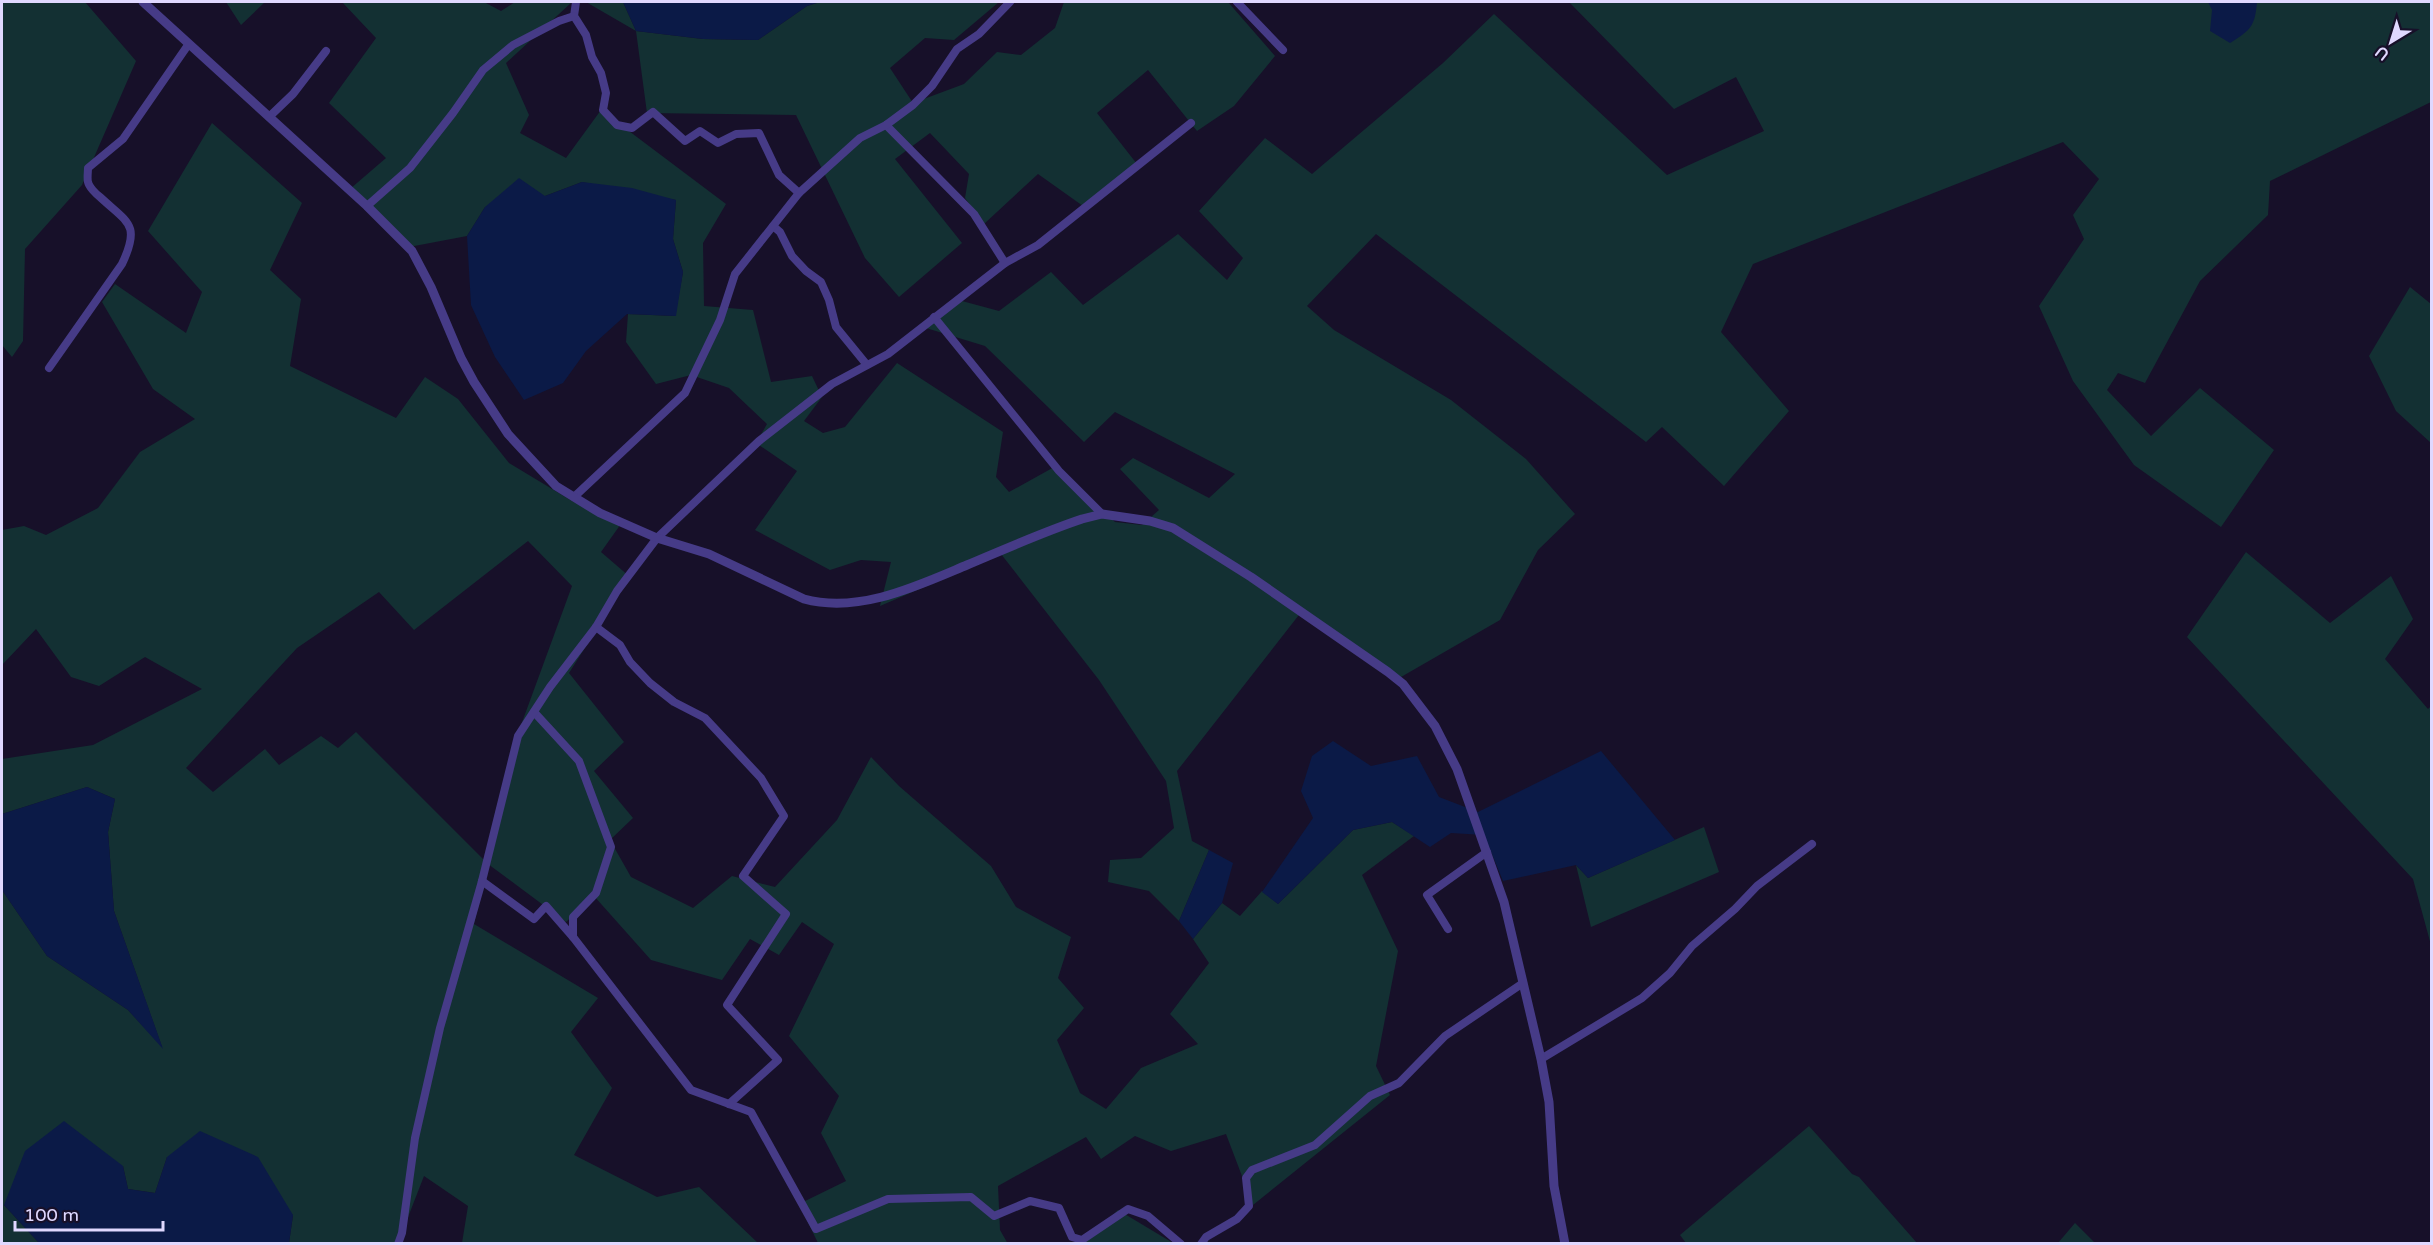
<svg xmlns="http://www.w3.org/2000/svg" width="2433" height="1245" font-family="'Varela Round',sans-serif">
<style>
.green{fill:#133033;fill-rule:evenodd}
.water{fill:#0b1a47}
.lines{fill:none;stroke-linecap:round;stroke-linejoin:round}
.minor{stroke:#463b87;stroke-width:8}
.tertiary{stroke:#463b87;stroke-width:9}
</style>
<rect width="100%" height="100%" fill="#171029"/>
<g class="green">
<path d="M2,2H85L136,61L82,185L25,249L23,341L12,357L2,345Z"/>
<path d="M226,2H265L241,25Z"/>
<path d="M342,2H484L501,11L515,2H572L506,63L529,115L520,133L566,158L601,110L726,204L703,243L704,306L753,310L771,382L812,376L822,397L804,421L823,433L845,427L897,363L1003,432L996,477L1009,492L1056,466L1115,522L1142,525L1159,510L1120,469L1133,458L1209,498L1235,474L1115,412L1084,442L985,346L926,328L962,301L999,311L1051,272L1083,305L1178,234L1227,280L1243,258L1199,211L1265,138L1312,174L1443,63L1494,14L1667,175L1764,131L1736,77L1674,109L1569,2H2432L2431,102L2270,181L2268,215L2200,281L2145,383L2118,373L2107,390L2151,436L2200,388L2274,450L2221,527L2134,465L2073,381L2039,306L2084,239L2073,215L2099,179L2063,142L1753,264L1721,332L1789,411L1724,486L1662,427L1646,442L1376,234L1307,306L1334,330L1451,400L1526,459L1575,514L1538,550L1500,620L1401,677L1302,611L1177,771L1192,841L1209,850L1179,921L1149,891L1108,882L1110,860L1141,858L1174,828L1166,781L1099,680L1001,554L880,606L891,562L861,560L830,570L755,530L797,471L756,443L767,424L729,388L691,375L656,384L626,342L628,314L675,316L683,272L673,239L676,200L582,182L545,196L485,207L467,236L409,247L350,189L386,158L329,103L376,38Z"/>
<path d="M586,2H623L636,31L703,39L758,40L807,6L820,2H999L954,40L925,38L890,68L913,103L964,84L997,52L1021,55L1055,28L1064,2H1228L1275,56L1234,106L1197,131L1148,70L1097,113L1137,164L1083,206L1038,174L984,224L965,198L969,174L930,133L895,159L962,243L899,297L865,258L796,115L647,113L636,31Z"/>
<path d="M212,123L302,203L270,270L301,299L290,366L396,418L425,377L458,399L509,463L572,501L623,521L601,552L630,577L569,673L624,742L594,771L633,818L610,840L631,877L693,908L732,876L775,887L837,820L871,757L899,786L991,866L1016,907L1071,937L1058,978L1084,1008L1057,1040L1080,1093L1106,1109L1141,1068L1198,1044L1170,1014L1209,963L1193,939L1222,903L1240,916L1262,891L1278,904L1353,830L1392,822L1414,836L1362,875L1398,951L1376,1066L1390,1095L1253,1205L1226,1134L1171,1151L1135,1136L1101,1159L1086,1137L998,1186L1000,1230L1008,1244L818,1243L799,1204L846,1181L821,1133L839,1096L789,1036L834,944L802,922L779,955L750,939L722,980L651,960L594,896L566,922L488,864L474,924L598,998L571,1032L612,1088L574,1155L657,1197L699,1187L758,1243H462L468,1206L424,1176L398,1243H289L293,1215L167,1157L155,1193L128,1189L123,1166L4,1205L39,1243H2V890L47,956L128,1010L162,1047L114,911L108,832L115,799L87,787L2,814V759L93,745L202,689L145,657L99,686L71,677L36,629L2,665V530L24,526L46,535L98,508L140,452L195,419L153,389L102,302L115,284L186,333L202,292L148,231ZM528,541L572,586L517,736L487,863L356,732L338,748L321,736L279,765L265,749L213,792L186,768L297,648L379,592L414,630Z"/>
<path d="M2410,287L2431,304V443L2396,411L2369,356Z"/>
<path d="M2246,552L2330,623L2391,576L2413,619L2385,659L2428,709L2431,706V945L2413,879L2187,637Z"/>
<path d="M1704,827L1719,872L1591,927L1576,865L1588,878Z"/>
<path d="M1809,1126L1852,1174L1859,1177L1917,1243H1686L1680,1235Z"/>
<path d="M1118,1210L1173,1243L1087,1244L1086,1241Z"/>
<path d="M2075,1223L2095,1243H2058Z"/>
</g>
<g class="water">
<path d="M623,2H820L807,6L758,40L703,39L636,31Z"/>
<path d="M2208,2H2257C2255,26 2251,30 2230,43L2210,31L2212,10Z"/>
<path d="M519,178L545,196L582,182L632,188L676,200L673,239L683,272L676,316L627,314L586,351L563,383L524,400L495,357L471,305L467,236L485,207Z"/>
<path d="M1333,741L1371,766L1417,756L1439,797L1478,812L1601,751L1675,840L1588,878L1576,865L1503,881L1484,835L1451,833L1430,847L1392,822L1353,830L1278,904L1262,892L1313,818L1301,791L1312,756Z"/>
<path d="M87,787L115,799L108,832L114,911L163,1049L128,1010L47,956L2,890V814Z"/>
<path d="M1209,850L1233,863L1222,903L1193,939L1179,921Z"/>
<path d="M64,1121L123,1166L128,1189L155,1193L167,1157L200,1131L258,1157L293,1215L289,1243H39L4,1205L25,1151Z"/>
</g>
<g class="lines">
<g class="minor">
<path d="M576,2L574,16L586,35L592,57L601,73L606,93L603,110L617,125L632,128L653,112L685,141L700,131L718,143L736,134L759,133L779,175L799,193"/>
<path d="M1237,2L1283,50"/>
<path d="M269,117L293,94L326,51"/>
<path d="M886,125L974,214L1005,263"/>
<path d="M367,206L410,168L453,113L483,70L513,45L559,21L574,16"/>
<path d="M773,226L780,232L792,256L806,271L821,282L829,300L836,327L867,365"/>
<path d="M934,317L1059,471L1102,514"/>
<path d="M49,368L122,264C141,224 128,223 100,197C96,194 89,187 88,182C87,178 88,172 88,168L123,139L188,45"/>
<path d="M574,497L685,393L720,320L735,274L799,193L860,138L886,125L913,105L932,86L957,49L979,34L1010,2"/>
<path d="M596,627L620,645L630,662L650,683L674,702L705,718L761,778L784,816L743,876L786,914L727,1005L778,1060L729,1104"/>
<path d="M534,712L579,761L611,847L596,893L573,917V937L691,1090L751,1112L816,1229L888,1199L971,1197L994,1216L1030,1201L1059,1208L1072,1237L1082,1240L1128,1209L1148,1216L1181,1244"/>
<path d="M482,881L534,919L546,906L573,937"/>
<path d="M1448,929L1427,895L1487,852"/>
<path d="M1541,1059L1642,998L1670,973L1692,946L1735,909L1757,886L1812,844"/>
<path d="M398,1244L402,1233L415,1138L440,1028L482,881L518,736L550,687L596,627L617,591L657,538L759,441L832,384L888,354L1005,263L1038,245L1191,123"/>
<path d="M1201,1244L1206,1237L1237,1219L1249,1206L1246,1178L1252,1170L1315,1145L1370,1096L1399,1083L1445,1036L1523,983"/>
</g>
<path class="tertiary" d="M143,2L367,206L412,251L431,287L461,358L474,382L508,434L556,486L600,513L657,538L709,554L804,599C859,614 917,586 967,565C1005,549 1043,532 1082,519L1102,514L1150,521L1173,528L1251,577L1388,672L1403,684L1435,726L1457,769L1504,902L1541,1059L1549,1102L1554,1186L1565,1244"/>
</g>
<rect width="2433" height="1245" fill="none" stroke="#e0d8ff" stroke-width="6"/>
<g transform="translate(2391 42) rotate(218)" stroke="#171029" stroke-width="4.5" paint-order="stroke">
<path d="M0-4.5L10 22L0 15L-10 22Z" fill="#e0d8ff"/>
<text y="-9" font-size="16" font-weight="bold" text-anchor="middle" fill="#e0d8ff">U</text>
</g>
<path d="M15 1221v9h148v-9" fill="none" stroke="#e0d8ff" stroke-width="3"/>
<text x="24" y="1221" font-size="18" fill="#e0d8ff" stroke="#171029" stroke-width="4.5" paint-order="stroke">100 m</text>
</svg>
